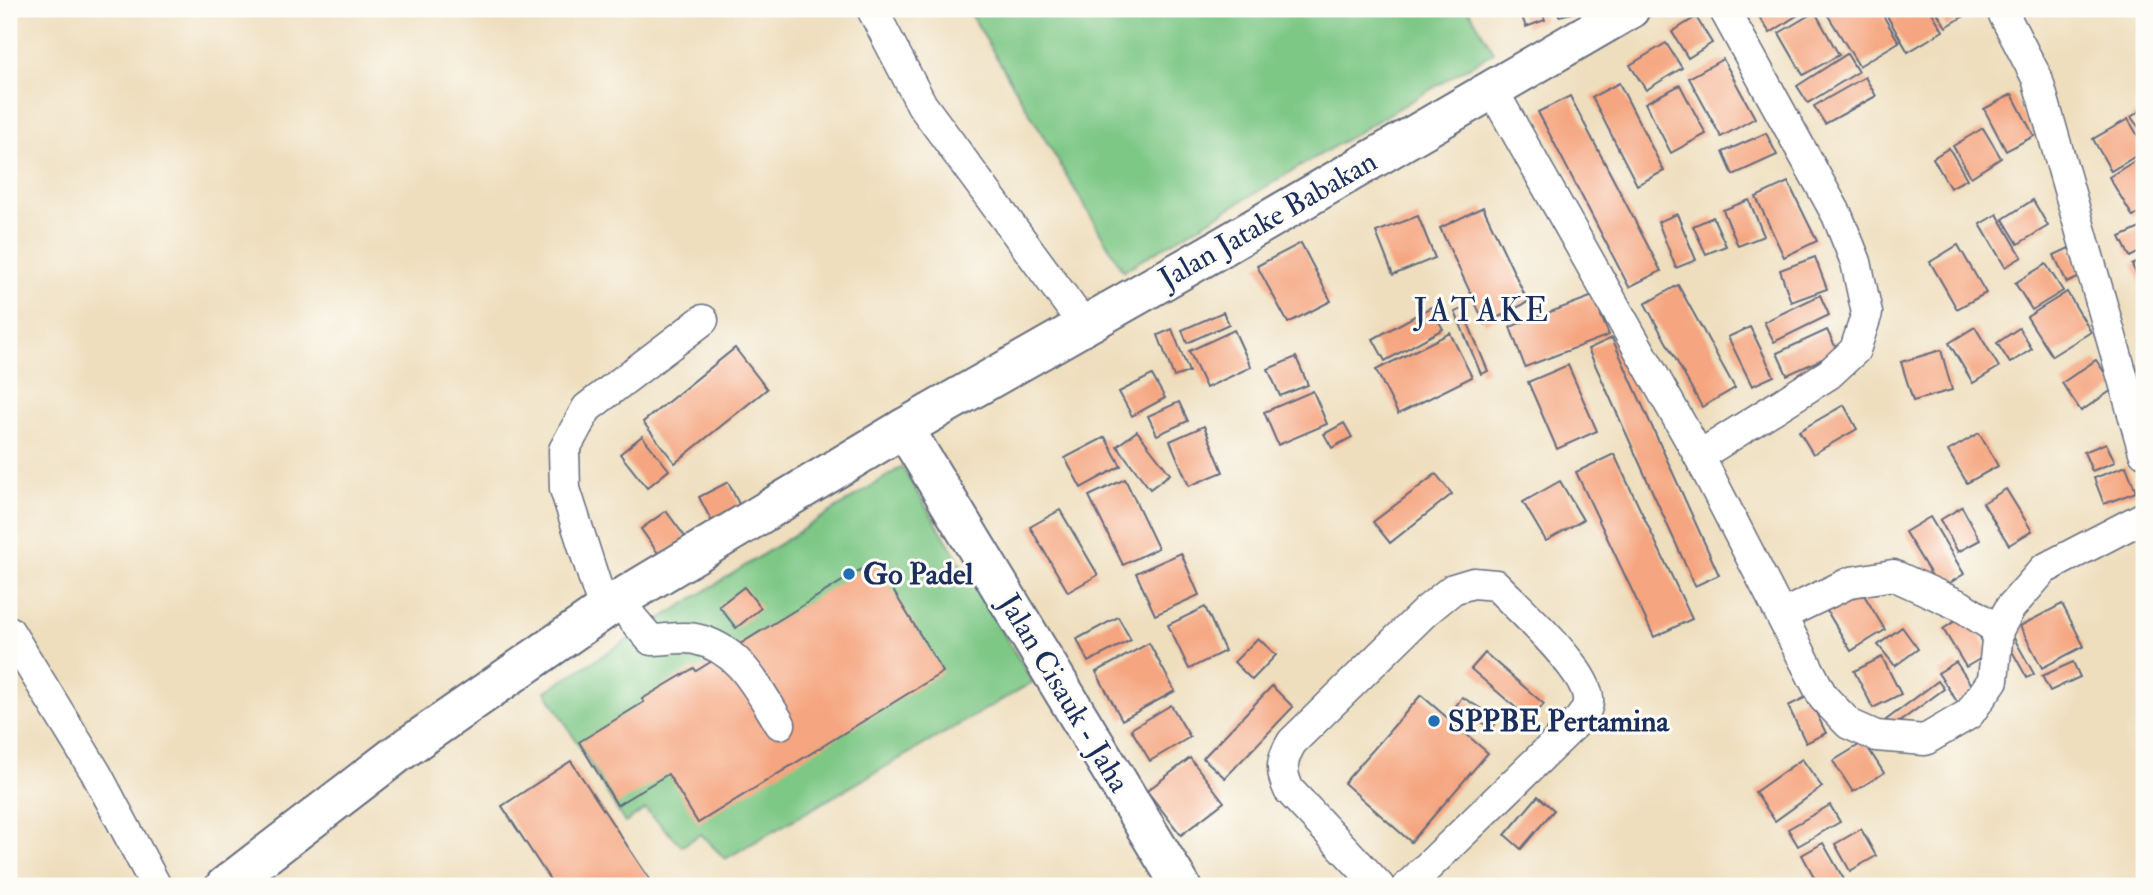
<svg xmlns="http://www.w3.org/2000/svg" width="2153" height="895" font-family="'IM FELL Double Pica',serif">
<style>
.grass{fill:#7ec886;stroke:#4c7c72;stroke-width:2}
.building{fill:#f5a57f}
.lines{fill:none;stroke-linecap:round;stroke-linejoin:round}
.minor-casing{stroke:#656c7f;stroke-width:33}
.major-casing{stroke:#656c7f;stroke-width:42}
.minor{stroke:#fff;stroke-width:30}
.major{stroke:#fff;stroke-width:38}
.poi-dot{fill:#1f6fb2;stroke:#fdfcf7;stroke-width:2.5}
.labels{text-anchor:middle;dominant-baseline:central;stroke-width:6;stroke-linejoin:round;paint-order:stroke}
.street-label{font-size:30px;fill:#1b2f5e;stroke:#fdfcf7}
.poi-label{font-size:30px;font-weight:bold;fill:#1b2f5e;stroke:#fdfcf7;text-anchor:start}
.quarter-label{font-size:33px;letter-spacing:2px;fill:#1b2f5e;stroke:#fdfcf7}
</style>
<rect width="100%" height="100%" fill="#fdfcf7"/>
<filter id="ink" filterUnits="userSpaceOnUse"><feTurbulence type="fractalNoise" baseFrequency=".0143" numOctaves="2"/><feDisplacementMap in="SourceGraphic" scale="14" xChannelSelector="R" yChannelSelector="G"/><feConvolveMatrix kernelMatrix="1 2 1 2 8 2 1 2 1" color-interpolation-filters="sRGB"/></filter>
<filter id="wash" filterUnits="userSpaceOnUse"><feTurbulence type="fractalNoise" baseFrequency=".00686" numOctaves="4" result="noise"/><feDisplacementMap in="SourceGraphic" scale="28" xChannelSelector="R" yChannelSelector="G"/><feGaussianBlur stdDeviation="1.57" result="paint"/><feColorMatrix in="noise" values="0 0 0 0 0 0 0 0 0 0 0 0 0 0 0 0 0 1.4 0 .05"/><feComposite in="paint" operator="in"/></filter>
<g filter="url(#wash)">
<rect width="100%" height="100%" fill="#eedebd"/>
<g class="grass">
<path d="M968,9H1468L1494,52L1123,271Z"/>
<path d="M902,467L1033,682L725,859L701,834L682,846L645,809L625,823L546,691Z"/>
</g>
<g id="blocks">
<g class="building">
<path d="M1519,9H1541L1545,20L1526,27Z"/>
<path d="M1557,9H1585V10L1559,16Z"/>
<path d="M1754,9H1807L1770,33Z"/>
<path d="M1824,9H1879L1899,42L1859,66Z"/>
<path d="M1883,9H1930L1943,31L1908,52Z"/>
<path d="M1935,9H1976L1946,27Z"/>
<path d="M1815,12L1839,55L1803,75L1779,33Z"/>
<path d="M1696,17L1712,43L1688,58L1672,32Z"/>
<path d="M1666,43L1682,68L1646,90L1630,65Z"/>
<path d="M1847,54L1858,72L1808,103L1797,86Z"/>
<path d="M1723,59L1755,118L1721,137L1689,78Z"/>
<path d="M1865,77L1876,96L1825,124L1814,106Z"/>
<path d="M1619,83L1664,171L1637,185L1592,97Z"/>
<path d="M1680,85L1706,134L1671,153L1645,103Z"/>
<path d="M2012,94L2034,136L2006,151L1984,109Z"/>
<path d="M1570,96L1661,271L1629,287L1538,112Z"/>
<path d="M2144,108V134L2131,117Z"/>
<path d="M2128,119L2144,146V151L2111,171L2093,139Z"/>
<path d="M1983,128L2001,158L1971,177L1953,146Z"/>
<path d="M1766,133L1777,155L1733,175L1723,152Z"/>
<path d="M1949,148L1967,179L1950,188L1933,158Z"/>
<path d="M2144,155V210L2133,217L2109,177Z"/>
<path d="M1788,182L1817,241L1784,257L1756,197Z"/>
<path d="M1749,200L1764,236L1738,246L1723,210Z"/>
<path d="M2033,200L2048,226L2018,244L2003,219Z"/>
<path d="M1483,207L1528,302L1485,324L1440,228Z"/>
<path d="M1677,214L1696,260L1676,268L1658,222Z"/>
<path d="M1997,214L2022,257L2005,267L1980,224Z"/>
<path d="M1418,216L1435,258L1393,275L1376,232Z"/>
<path d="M1713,217L1726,246L1706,254L1693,226Z"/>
<path d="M2140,228L2144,238V250L2130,257L2120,237Z"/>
<path d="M1301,243L1331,301L1288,323L1257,266Z"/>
<path d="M1958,245L1986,293L1957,309L1930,262Z"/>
<path d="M2069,248L2082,276L2067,283L2054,255Z"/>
<path d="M1815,257L1827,289L1791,302L1780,270Z"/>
<path d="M2144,259V290L2132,265Z"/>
<path d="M2046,264L2063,291L2032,310L2015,283Z"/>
<path d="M1678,285L1735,388L1702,407L1645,304Z"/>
<path d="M2067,292L2091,332L2052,356L2027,317Z"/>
<path d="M1820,295L1829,315L1774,342L1764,322Z"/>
<path d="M1593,296L1609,335L1525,367L1510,327Z"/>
<path d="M1431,307L1443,329L1385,361L1373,339Z"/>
<path d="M1462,309L1488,371L1481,374L1455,312Z"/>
<path d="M1223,312L1229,324L1187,343L1182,330Z"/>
<path d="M1750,327L1774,376L1752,386L1728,337Z"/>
<path d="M1975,327L1999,367L1973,383L1949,343Z"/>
<path d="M2019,328L2032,349L2010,363L1997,343Z"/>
<path d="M1172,329L1189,372L1174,377L1158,335Z"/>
<path d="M1234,330L1251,367L1206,388L1189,351Z"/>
<path d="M1827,330L1838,352L1787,375L1777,353Z"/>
<path d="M1450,333L1472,377L1398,414L1376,370Z"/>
<path d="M1612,338L1719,575L1695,586L1588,349Z"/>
<path d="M735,348L767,389L675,463L643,422Z"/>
<path d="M1941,350L1952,390L1913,401L1901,362Z"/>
<path d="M1296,357L1308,385L1280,396L1268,369Z"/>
<path d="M2096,360L2115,388L2081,411L2062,383Z"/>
<path d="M1568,365L1597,431L1557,449L1528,382Z"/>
<path d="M1152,375L1165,398L1132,416L1119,392Z"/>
<path d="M1313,391L1327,424L1278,445L1264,412Z"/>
<path d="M1179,402L1188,421L1157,435L1148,416Z"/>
<path d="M1844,405L1857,429L1813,454L1799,431Z"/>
<path d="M1344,423L1352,437L1332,448L1324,434Z"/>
<path d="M1204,426L1223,472L1189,486L1170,441Z"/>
<path d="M1137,431L1170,474L1150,489L1117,446Z"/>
<path d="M1979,433L1998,466L1967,483L1948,451Z"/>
<path d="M642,436L669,470L647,488L620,454Z"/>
<path d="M1105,437L1121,466L1081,488L1065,458Z"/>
<path d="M2106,443L2115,462L2092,471L2084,452Z"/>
<path d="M1614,454L1692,619L1654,637L1576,472Z"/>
<path d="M2126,466L2136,492L2104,504L2094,478Z"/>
<path d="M1436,474L1452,494L1390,543L1373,522Z"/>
<path d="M1125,479L1158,548L1123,565L1089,496Z"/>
<path d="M1560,481L1583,520L1546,541L1523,502Z"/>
<path d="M728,482L742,510L713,524L699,497Z"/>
<path d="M2006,489L2032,531L2009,545L1983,503Z"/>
<path d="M1962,507L1980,540L1958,552L1940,520Z"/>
<path d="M1060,510L1098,575L1068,592L1030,527Z"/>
<path d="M666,511L686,538L660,556L641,529Z"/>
<path d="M1930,517L1964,574L1940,589L1905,532Z"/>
<path d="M1181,553L1199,595L1155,615L1136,573Z"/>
<path d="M875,561L943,672L698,823L668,774L617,805L579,742L644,702L642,699L694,668L696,671Z"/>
<path d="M1858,585L1885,630L1851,651L1824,606Z"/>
<path d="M744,587L761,608L736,628L719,606Z"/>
<path d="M2062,604L2084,646L2042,668L2020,626Z"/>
<path d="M1205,607L1225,651L1189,669L1168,625Z"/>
<path d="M1966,614L1990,653L1966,667L1943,629Z"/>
<path d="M1118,617L1131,640L1088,662L1077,639Z"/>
<path d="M1902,627L1918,649L1895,666L1878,645Z"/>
<path d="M2010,631L2034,674L2027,678L2003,635Z"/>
<path d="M1258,638L1276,655L1252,680L1234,662Z"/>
<path d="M1149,643L1175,691L1122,720L1096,672Z"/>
<path d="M1485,653L1544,704L1530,720L1471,669Z"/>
<path d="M1882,657L1901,694L1873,708L1854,671Z"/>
<path d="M1956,662L1975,691L1958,703L1938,673Z"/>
<path d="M2073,662L2080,677L2050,691L2042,676Z"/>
<path d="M1938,681L1944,689L1891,728L1886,720Z"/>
<path d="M1272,686L1293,707L1225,778L1203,758Z"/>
<path d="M1421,695L1488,753L1411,842L1344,783Z"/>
<path d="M1808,696L1826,733L1806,743L1788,706Z"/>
<path d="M1462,697L1498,719L1492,729L1456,706Z"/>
<path d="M1171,705L1190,737L1150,761L1131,729Z"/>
<path d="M1864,742L1884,773L1853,792L1833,761Z"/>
<path d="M1190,758L1224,802L1181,835L1147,791Z"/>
<path d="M1802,759L1822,787L1775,821L1755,792Z"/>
<path d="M571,761L654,886H554L502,806Z"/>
<path d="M1538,796L1554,810L1521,849L1505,835Z"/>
<path d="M1830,805L1840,822L1798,846L1788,829Z"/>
<path d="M1861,829L1876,856L1850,871L1835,844Z"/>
<path d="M1823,843L1846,883L1841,886H1819L1802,855Z"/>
</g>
</g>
</g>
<g filter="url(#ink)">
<use href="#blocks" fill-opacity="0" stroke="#656c7f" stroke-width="2"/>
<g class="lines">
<defs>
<g id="minor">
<path d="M872,9L922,105L1084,325"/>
<path d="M2001,9L2037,78L2144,452"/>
<path d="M1492,89L1699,456L1823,697L1849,724L1876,736L1925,740L1969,714L1993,680L1998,630L2010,608L2044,569L2144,517"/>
<path d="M1699,456L1829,374L1855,350L1867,313L1856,262L1837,215L1724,9"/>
<path d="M620,599L632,618L651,640C665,640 682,636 695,639C740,648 758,689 780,724"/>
<path d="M604,610L565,489L564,450L587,408L703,320"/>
<path d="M1782,615L1851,582L1893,575L1961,606L1998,630"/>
<path d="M9,631L96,773L156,886"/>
<path d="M1379,886L1289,790C1280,771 1281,760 1292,742L1426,611L1453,589L1473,583L1496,585C1518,608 1587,669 1588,699C1589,707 1584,713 1580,719L1408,886"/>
</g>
<g id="major">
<path d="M904,428L1181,886"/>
<path d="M225,886L397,754L620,599L904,428L1210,254L1630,9"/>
</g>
</defs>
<use href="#minor" class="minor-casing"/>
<use href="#major" class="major-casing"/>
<use href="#minor" class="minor"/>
<use href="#major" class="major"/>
</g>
</g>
<g class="poi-dot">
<circle cx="849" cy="574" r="7"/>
<circle cx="1434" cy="721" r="7"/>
</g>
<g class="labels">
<g class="street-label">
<text transform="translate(1268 220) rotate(-30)">Jalan Jatake Babakan</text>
<text transform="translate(1064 693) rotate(59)">Jalan Cisauk - Jaha</text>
</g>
<g class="poi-label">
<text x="863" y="574">Go Padel</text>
<text x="1448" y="721">SPPBE Pertamina</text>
</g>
<g class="quarter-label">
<text x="1482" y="310">JATAKE</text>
</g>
</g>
<rect width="2153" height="895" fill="none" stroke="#fdfcf7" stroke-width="35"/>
</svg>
